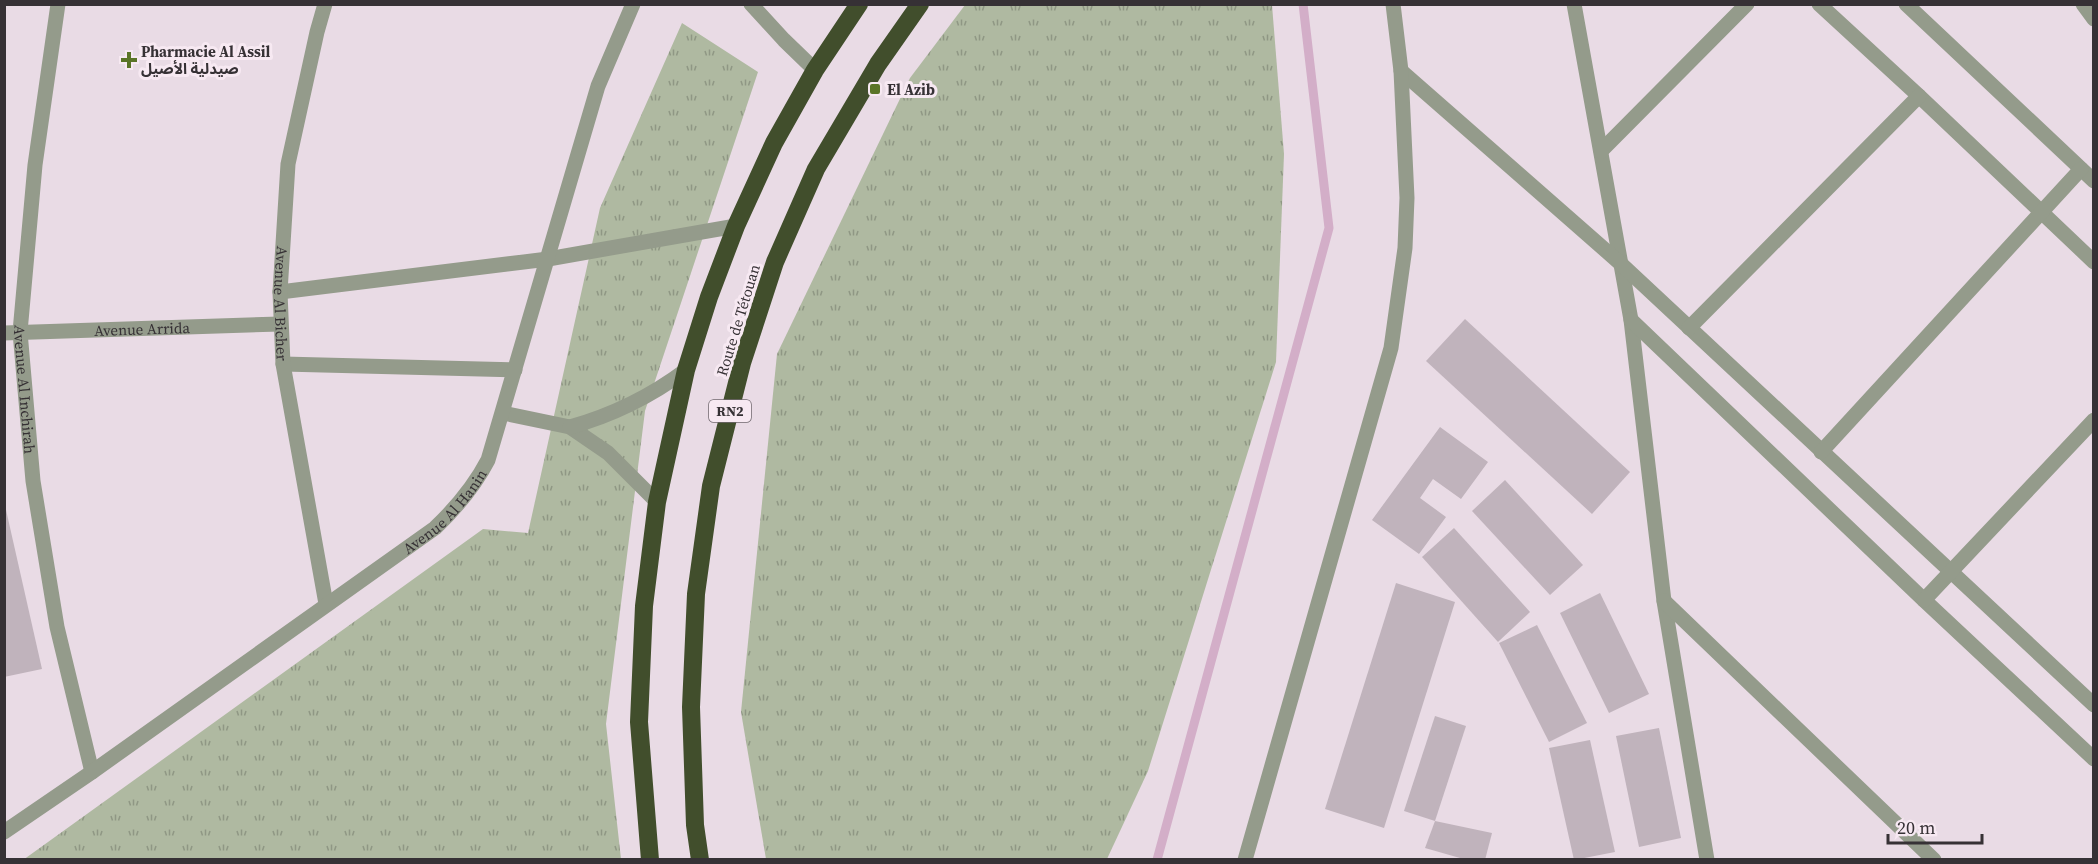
<svg xmlns="http://www.w3.org/2000/svg" width="2098" height="864" font-family="'Source Serif 4','Noto Sans Arabic',serif">
<style>
.grass{fill:url(#grass-tufts)}
.lines{fill:none;stroke-linecap:round;stroke-linejoin:round}
.stream{stroke:#d3aec8;stroke-width:9}
.building{fill:#c0b3bc}
.lane{stroke:#949b8b;stroke-width:15}
.street{stroke:#949b8b;stroke-width:15}
.highway{stroke:#414e2c;stroke-width:18}
.poi-dot{fill:#5a7427;stroke:#f7e9f2;stroke-width:2}
.labels{text-anchor:middle;dominant-baseline:central;stroke-width:6;stroke-linejoin:round;paint-order:stroke}
.shield{fill:#f7e9f2;stroke:#70686e;stroke-width:1.5}
.shield-label{font-size:14px;font-weight:bold;fill:#363135}
.poi-label{font-size:15px;font-weight:bold;fill:#363135;stroke:#f7e9f2;text-anchor:start}
.street-label{font-size:15px;fill:#363135;stroke:#f7e9f2}
</style>
<defs>
<pattern id="grass-tufts" width="24" height="20" patternUnits="userSpaceOnUse" patternTransform="scale(1.5)"><rect width="24" height="20" fill="#afb9a1"/><path d="M3 7l-1-3M5 7V3M7 7l1-3M15 17l-1-3M17 17v-4M19 17l1-3" fill="none" stroke="#8f9784"/></pattern>
</defs>
<rect width="100%" height="100%" fill="#e9dbe5"/>
<g class="grass">
<path d="M965,5H1272L1284,154L1276,362L1148,771L1107,859H766L741,712L777,354L910,78Z"/>
<path d="M682,23L758,72L645,411L606,724L621,859L23,860L483,529L528,533L600,208Z"/>
</g>
<g class="lines">
<path class="stream" d="M1157,860L1329,228L1303,4"/>
</g>
<g class="building">
<path d="M1465,319L1630,472L1592,514L1426,361Z"/>
<path d="M1440,427L1488,462L1461,499L1433,479L1420,498L1446,517L1419,554L1372,520Z"/>
<path d="M1505,480L1583,565L1550,595L1472,511Z"/>
<path d="M4,501L42,669L4,677Z"/>
<path d="M1454,528L1530,612L1498,642L1422,557Z"/>
<path d="M1396,583L1455,602L1384,828L1325,809Z"/>
<path d="M1600,593L1649,694L1609,713L1560,613Z"/>
<path d="M1537,625L1587,723L1549,742L1499,643Z"/>
<path d="M1435,716L1466,726L1435,821L1404,811Z"/>
<path d="M1659,728L1681,838L1639,847L1616,736Z"/>
<path d="M1590,740L1615,852L1574,860L1549,748Z"/>
<path d="M1435,821L1492,833L1485,860H1467L1425,848Z"/>
</g>
<g class="lines">
<g class="lane">
<path d="M280,292L548,259"/>
<path d="M283,364L515,370"/>
</g>
<g class="street">
<path id="s1" d="M58,4L35,165L20,332L33,481L57,627L92,772"/>
<path id="s2" d="M325,4L317,32L288,164L280,292L283,364L326,604"/>
<path d="M751,4L784,40L815,70"/>
<path d="M1574,4L1631,320L1664,601L1707,860"/>
<path d="M1819,4L1919,96L2094,262"/>
<path d="M1906,4L2094,181"/>
<path d="M2083,4L2094,19"/>
<path d="M1401,71L1620,263L2094,705"/>
<path d="M1601,151L1747,4"/>
<path d="M548,259L736,226"/>
<path d="M1631,320L1924,600L2094,759"/>
<path d="M1689,328L1919,96"/>
<path id="s3" d="M4,333L280,324"/>
<path d="M503,413L570,427L608,453L657,502"/>
<path d="M570,427C613,415 650,397 686,370"/>
<path d="M1821,452L2081,169"/>
<path d="M1924,600L2094,420"/>
<path d="M1664,601L1934,860"/>
<path id="s4" d="M4,832L92,772L435,528C457,507 474,487 488,460L598,86L633,4"/>
<path d="M1245,860L1391,348L1405,248L1407,198L1401,71L1393,4"/>
</g>
<g class="highway">
<path d="M650,860L639,722L644,606L657,502L686,370L709,297L736,226L774,143L815,70L859,4"/>
<path d="M700,860L695,825L691,707L696,594L711,486L742,363L775,262L816,169L878,64L920,4"/>
</g>
</g>
<g class="poi-dot">
<path d="M126 51h6v6h6v6h-6v6h-6v-6h-6v-6h6z"/>
<rect x="869" y="83" width="12" height="12" rx="3"/>
</g>
<g class="labels">
<rect class="shield" x="709" y="400" width="42" height="22" rx="4.5"/>
<g class="shield-label">
<text x="730" y="411">RN2</text>
</g>
<g class="poi-label">
<text x="141" y="51">Pharmacie Al Assil<tspan x="141" dy="17">صيدلية الأصيل</tspan></text>
<text x="887" y="89">El Azib</text>
</g>
<g class="street-label">
<text stroke="none"><textPath href="#s2" startOffset="304">Avenue Al Bicher</textPath></text>
<text transform="translate(738 320) rotate(-73)">Route de Tétouan</text>
<text stroke="none"><textPath href="#s3" startOffset="138">Avenue Arrida</textPath></text>
<text stroke="none"><textPath href="#s1" startOffset="388">Avenue Al Inchirah</textPath></text>
<text stroke="none"><textPath href="#s4" startOffset="546">Avenue Al Hanin</textPath></text>
</g>
</g>
<rect width="2098" height="864" fill="none" stroke="#363135" stroke-width="12"/>
<path d="M1888 834v9h94v-9" fill="none" stroke="#363135" stroke-width="3"/>
<text x="1897" y="834" font-size="18" fill="#363135" stroke="#f7e9f2" stroke-width="4.5" paint-order="stroke">20 m</text>
</svg>
